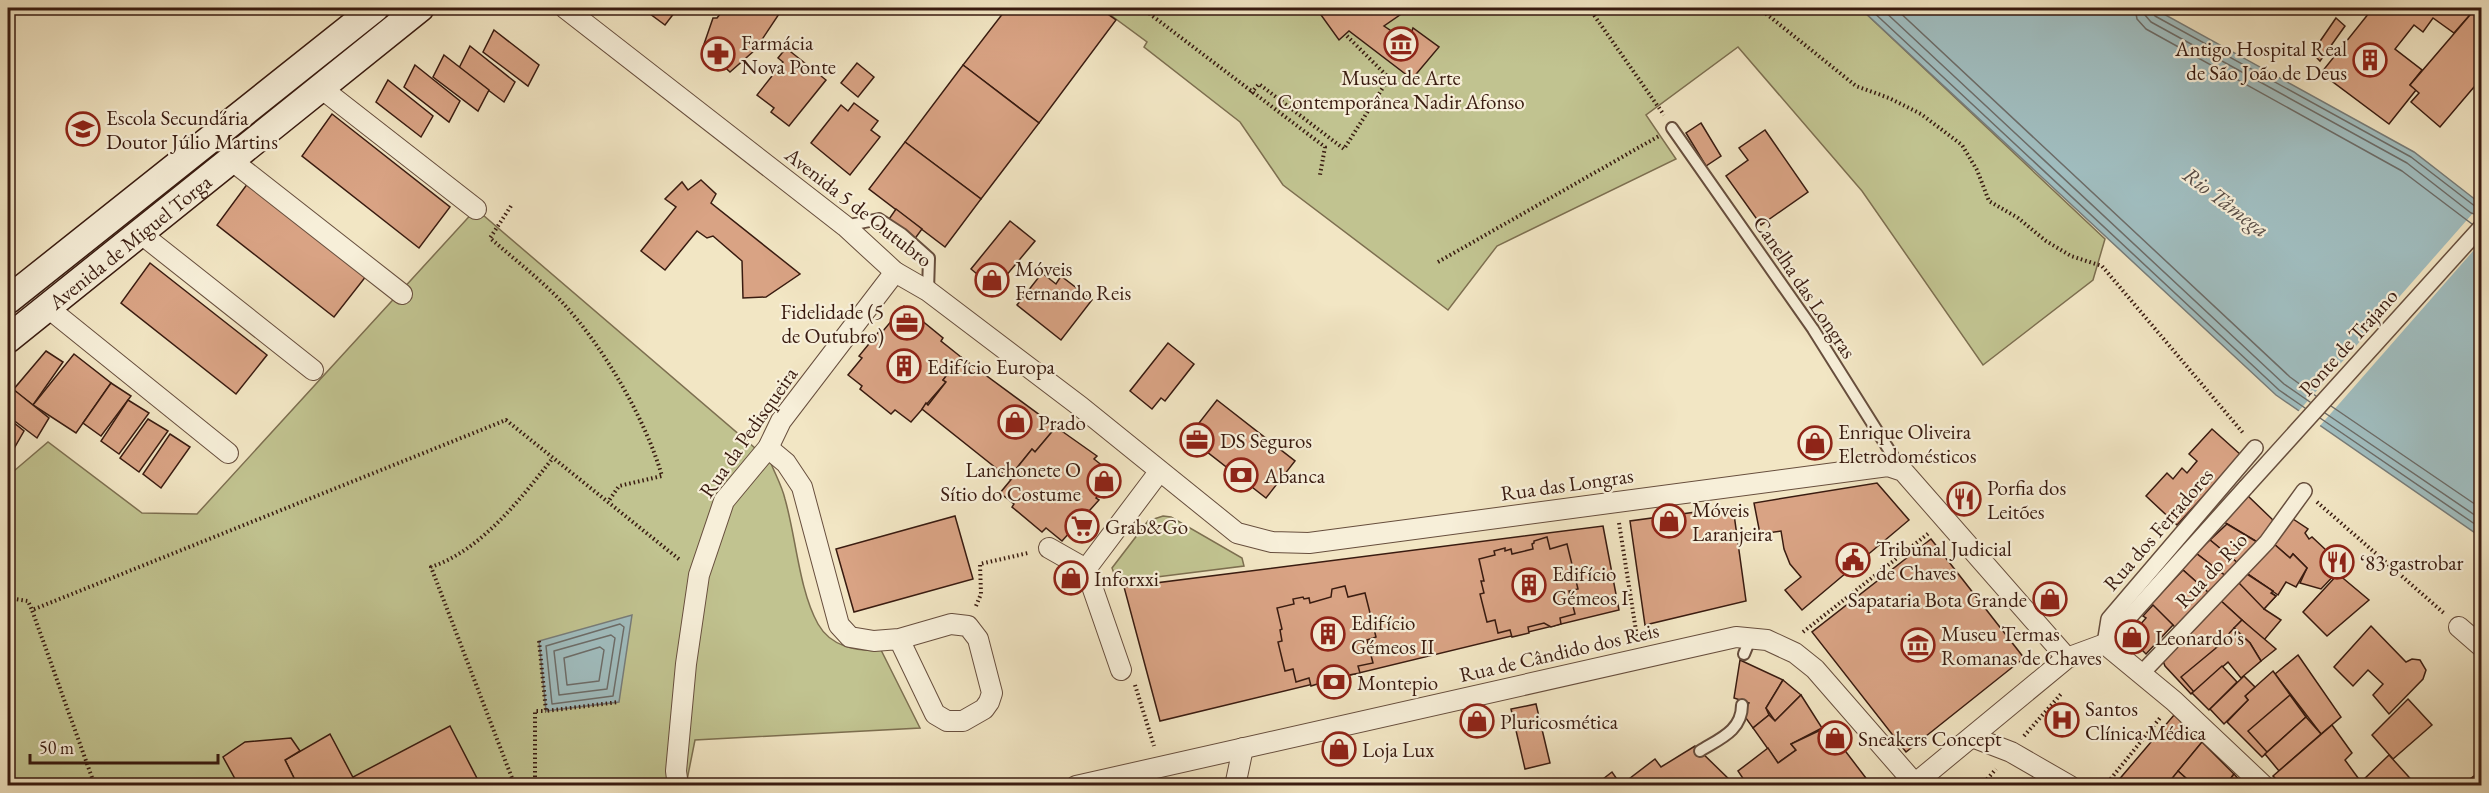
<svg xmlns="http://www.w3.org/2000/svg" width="2489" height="793" font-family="'EB Garamond',serif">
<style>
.green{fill:#c1c390;stroke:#7d6f50;stroke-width:1.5}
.water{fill:#a0bdbf;stroke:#777c79;stroke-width:1.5}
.pier{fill:#f2e6c4}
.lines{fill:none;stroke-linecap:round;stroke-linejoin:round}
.shore{stroke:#6c6c68;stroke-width:1.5}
.building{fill:#d9a384;stroke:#391b10;stroke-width:1.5}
.service-casing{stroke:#674e3d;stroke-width:14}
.pedestrian-casing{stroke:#674e3d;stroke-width:18}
.minor-casing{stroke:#674e3d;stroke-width:22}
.secondary-casing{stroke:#391b10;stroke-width:30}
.path{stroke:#391b10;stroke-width:4;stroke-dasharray:1.5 3;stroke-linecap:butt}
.service{stroke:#f7efd9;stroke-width:10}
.pedestrian{stroke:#f7efd9;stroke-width:15}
.minor{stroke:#f7efd9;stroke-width:20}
.secondary{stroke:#f7efd9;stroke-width:27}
.pedestrian-bridge-casing{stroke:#674e3d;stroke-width:18;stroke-linecap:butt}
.pedestrian-bridge{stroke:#f7efd9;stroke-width:15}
.labels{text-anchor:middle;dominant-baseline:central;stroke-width:4.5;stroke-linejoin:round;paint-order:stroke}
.poi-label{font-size:21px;fill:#391b10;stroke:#f7efd9;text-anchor:start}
.street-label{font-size:21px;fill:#391b10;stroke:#f7efd9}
.water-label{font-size:22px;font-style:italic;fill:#584c45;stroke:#f7efd9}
</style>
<rect width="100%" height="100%" fill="#f2e6c4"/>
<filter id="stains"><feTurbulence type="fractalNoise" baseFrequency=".00333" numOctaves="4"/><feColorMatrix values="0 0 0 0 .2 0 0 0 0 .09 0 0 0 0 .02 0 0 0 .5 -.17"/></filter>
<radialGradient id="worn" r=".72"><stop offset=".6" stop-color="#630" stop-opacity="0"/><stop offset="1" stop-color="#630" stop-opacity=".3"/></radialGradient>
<g class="green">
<path d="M1101,8H1860L2105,239L2093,280L1983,365L1862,191L1738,47L1646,115L1676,159L1497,246L1448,310L1283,185L1240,122L1144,47L1147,42Z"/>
<path d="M476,209L770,461C775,474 782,486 785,499C796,537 799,590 818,624C831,647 857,652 881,650L920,728L695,740L686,785H8V476L48,442L142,513L197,514Z"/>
<path d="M1163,516L1171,517L1242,558L1244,566L1117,582L1112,568L1148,521Z"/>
</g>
<g class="water">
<path d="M1860,8H2153L2414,152L2481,204V537L2276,395Z"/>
<path d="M632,615L619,702L546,711L539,641Z"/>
</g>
<path class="pier" d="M2481,204V242L2318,428L2297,413Z"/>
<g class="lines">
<g class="shore">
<path d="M1869,8L2279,390L2305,408"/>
<path d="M1881,8L2284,384L2310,402"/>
<path d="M1895,8L2290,377L2316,396"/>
<path d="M2135,8L2137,19L2146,29L2402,171L2472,224"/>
<path d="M2144,8L2145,15L2151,22L2407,163L2471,213L2482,216"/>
<path d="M2151,8L2155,16L2411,157L2476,207L2482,208"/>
<path d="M2331,406L2482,509"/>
<path d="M2325,413L2482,520"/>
<path d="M2320,418L2482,529"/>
<path d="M620,624L624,627L613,696L552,704L546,646Z"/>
<path d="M611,635L615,638L607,689L559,695L554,651Z"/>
<path d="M600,647L604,650L599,681L567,685L564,658Z"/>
</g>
</g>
<g class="building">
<path d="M642,8H678L665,25Z"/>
<path d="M725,8H783L755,50L730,72L703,47L713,18H717Z"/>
<path d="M1007,8H1099L1116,20L1039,123L963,65Z"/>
<path d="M1316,8H1410L1384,26L1408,42L1413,28L1439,47L1412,79L1349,31L1339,40Z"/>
<path d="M2373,8H2476L2454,33L2433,18L2423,32L2414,25L2395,49L2422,70L2410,85L2416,90L2389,124L2321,73Z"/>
<path d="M2476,8H2482V87H2474L2440,127L2411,102L2419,93L2410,85Z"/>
<path d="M2336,18L2345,26L2320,61L2312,53Z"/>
<path d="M494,30L539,65L528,86L483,52Z"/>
<path d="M470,46L515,82L504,102L459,68Z"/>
<path d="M786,48L826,80L789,126L771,112L774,108L757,95L783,62L778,58Z"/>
<path d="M444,55L489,90L478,111L433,77Z"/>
<path d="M857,63L874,77L858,97L841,83Z"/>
<path d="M415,65L460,101L449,122L404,87Z"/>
<path d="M963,65L1039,123L981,199L905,142Z"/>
<path d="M388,80L433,116L421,137L376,102Z"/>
<path d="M854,103L878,121L871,130L880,137L850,175L811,143L841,105L848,111Z"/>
<path d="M332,114L450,207L419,248L302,156Z"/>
<path d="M1701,123L1721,156L1706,166L1686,133Z"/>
<path d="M1765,130L1808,192L1761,225L1726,176L1748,160L1739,148Z"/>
<path d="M905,142L981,199L945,247L869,189Z"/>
<path d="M701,180L716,194L711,203L800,274L766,297L743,298L742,261L713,236L707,238L697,231L665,270L641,251L676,207L665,199L682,182L688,190Z"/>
<path d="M248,183L367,275L334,317L217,225Z"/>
<path d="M896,209L922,229L906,251L880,232Z"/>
<path d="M1010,221L1035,241L995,289L971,269Z"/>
<path d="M150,263L267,355L236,394L121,303Z"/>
<path d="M1042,273L1056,284L1061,276L1092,300L1061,340L1017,305Z"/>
<path d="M904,306L943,338L941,341L961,357L943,380L946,382L911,422L895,410L891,414L860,389L862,386L848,375L862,358L859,356L881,329L883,331Z"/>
<path d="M1168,343L1194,364L1165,401L1161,398L1152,409L1130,391Z"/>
<path d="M46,351L63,362L33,405L13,390Z"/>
<path d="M74,354L111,383L76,433L33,405Z"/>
<path d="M961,357L1056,427L1035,452L1032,449L1012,474L1014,476L1011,480L922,409L926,403L928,405L946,382L943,380Z"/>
<path d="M111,383L131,396L101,436L83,423Z"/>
<path d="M8,385L49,418L37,438L8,416Z"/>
<path d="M128,400L149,413L119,454L101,441Z"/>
<path d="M1217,400L1295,461L1266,498L1188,437Z"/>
<path d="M8,418L24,431L12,452L8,448Z"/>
<path d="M148,419L168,431L139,472L120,458Z"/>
<path d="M1056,427L1097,456L1094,459L1114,475L1096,498L1099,500L1062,541L1046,528L1042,532L1012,507L1014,504L1000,493L1014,476L1012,474L1032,449L1035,452Z"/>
<path d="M2212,429L2241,455L2177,525L2146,496L2167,473L2173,479L2182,468L2187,473L2197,461L2189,454Z"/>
<path d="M170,434L190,447L161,488L143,474Z"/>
<path d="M1877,483L1909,520L1802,610L1785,590L1801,577L1790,564L1784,549L1781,531L1760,534L1754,503Z"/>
<path d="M2248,496L2273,520L2259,543L2224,522Z"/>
<path d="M1733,507L1746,601L1645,625L1630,521Z"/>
<path d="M955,516L973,579L854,612L836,549Z"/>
<path d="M2290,517L2308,529L2305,533L2309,539L2312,537L2326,550L2323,554L2325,556L2328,553L2342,567L2321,589L2300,583L2307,568L2293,554L2290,558L2274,544Z"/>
<path d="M2227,524L2257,542L2239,564L2210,540Z"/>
<path d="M1603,526L1619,610L1160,721L1124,587Z"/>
<path d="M1547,537L1550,549L1567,544L1578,589L1569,591L1575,614L1560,618L1561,624L1551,627L1544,623L1528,627L1529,633L1512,637L1510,630L1498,633L1495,620L1487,622L1480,594L1484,593L1481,581H1484L1479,559L1495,555L1494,551L1505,548V551L1511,549L1512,554L1533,549L1532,544L1534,543V541Z"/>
<path d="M1931,539L2024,658L1906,752L1812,632Z"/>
<path d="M2210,540L2239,564L2227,577L2196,553Z"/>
<path d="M2274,544L2290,558L2293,554L2307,568L2296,587L2286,582L2278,595L2245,572Z"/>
<path d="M2197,554L2227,577L2211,595L2182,569Z"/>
<path d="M2183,570L2210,594L2176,628L2151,604Z"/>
<path d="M2245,572L2273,591L2271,593L2276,596L2264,609L2281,620L2264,640L2219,599Z"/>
<path d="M2247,574L2273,591L2271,593L2276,596L2264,609L2239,583Z"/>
<path d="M2338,574L2369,600L2327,636L2303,612Z"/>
<path d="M1345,586L1348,597L1365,593L1376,637L1367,640L1373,663L1358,666L1360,673L1349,675L1343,672L1326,676L1327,681L1311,686L1309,678L1296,682L1293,669L1285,671L1278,642L1282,641L1280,630L1282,629L1277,608L1294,604L1293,599L1303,597L1304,599L1309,598L1310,603L1331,597L1332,589Z"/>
<path d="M2220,600L2242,620L2216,648L2228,662L2191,694L2165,666L2163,661Z"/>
<path d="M2153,605L2173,625L2146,654L2131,639L2132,634L2146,618L2143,616Z"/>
<path d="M2242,620L2276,649L2261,661L2250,643L2234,628Z"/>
<path d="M2371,626L2406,662L2412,659L2420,660L2426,670L2423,679L2389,714L2373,695L2383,684L2368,670L2353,686L2334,667Z"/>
<path d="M2234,628L2250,643L2261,661L2241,678L2228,662L2194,692L2181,677L2216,648Z"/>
<path d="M2298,655L2341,717L2321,734L2275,674Z"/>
<path d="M1740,660L1783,680L1766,708L1769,715L1753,728L1743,714L1749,703L1734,698Z"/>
<path d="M2222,666L2237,682L2209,710L2192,693Z"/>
<path d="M2273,671L2306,717L2262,757L2227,722L2248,700L2245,696Z"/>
<path d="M2244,676L2255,687L2245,696L2248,700L2224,724L2210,709Z"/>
<path d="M1783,680L1801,695L1775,721L1766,708Z"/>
<path d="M1801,695L1822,728L1791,744L1796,750L1778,763L1753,728L1769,715L1775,721Z"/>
<path d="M2290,695L2306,717L2267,752L2248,731Z"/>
<path d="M2408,699L2432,725L2393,759L2372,735Z"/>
<path d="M1536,704L1550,763L1525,769L1511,709Z"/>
<path d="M2174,715L2202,742L2166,786H2122L2117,782Z"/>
<path d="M2306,717L2321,734L2279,771L2265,754Z"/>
<path d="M2332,725L2352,753L2345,760L2361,782L2357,786H2283L2273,776Z"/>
<path d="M450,726L481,786H356L357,785L353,777Z"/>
<path d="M1827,727L1872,786H1830L1826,779L1815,786H1748L1738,771L1768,748L1778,763L1796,750L1791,744Z"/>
<path d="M330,734L357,785L298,786L285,760Z"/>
<path d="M291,738L300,751L285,760L298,786H239L223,757L245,742Z"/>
<path d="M2202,742L2234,774L2225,786H2195L2178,771Z"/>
<path d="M1695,746L1736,786H1594L1612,772L1621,785L1655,759L1661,767Z"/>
<path d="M2389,755L2417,786H2357L2361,782Z"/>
<path d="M2482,770V786H2468L2466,782Z"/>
<path d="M2178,771L2188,780L2183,786H2166Z"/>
<path d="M2234,774L2245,786H2225Z"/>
<path d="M1826,779L1830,786H1815Z"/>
<path d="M2188,780L2195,786H2183Z"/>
</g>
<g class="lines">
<defs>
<g id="service">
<path d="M1672,128L1813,329L1901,469"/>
<path d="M845,226L879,219L902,234L929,258L928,291"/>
<path d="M1744,654L1751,637"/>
<path d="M1700,751C1719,739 1742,731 1742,705"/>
</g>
<g id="pedestrian">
<path d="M2106,643L2246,487"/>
<path d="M2105,644L2109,619L2255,448"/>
<path d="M2141,674L2267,542L2304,491"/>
</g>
<g id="minor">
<path d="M565,8L845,226L895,272L928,291L1081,407L1237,533L1272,542L1309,543L1888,466L1903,471L2067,658"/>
<path d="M321,88L476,209"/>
<path d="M231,160L402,294"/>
<path d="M140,233L313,370"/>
<path d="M47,307L228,453"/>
<path d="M768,448L786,463L802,487L839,625L850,637L874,641L899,639L951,624L968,626L978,639L992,693L989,702L984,709L963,721H947L935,714L899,639"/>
<path d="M1049,548L1086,569"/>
<path d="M2459,627L2482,647"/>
<path d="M1121,670L1086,569L1159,472"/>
<path d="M1972,737L2011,752L2070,786"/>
<path d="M678,786L676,771L686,664L699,575L724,501L768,448L781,421L895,272"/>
<path d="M1076,786L1736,637L1767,640L1795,653L1815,669L1917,786"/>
<path d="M1235,786L1243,748"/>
<path d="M1912,786L2067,658L2105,644L2174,701L2264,786"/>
</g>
<g id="secondary">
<path d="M8,300L375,8"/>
<path id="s1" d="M8,339L420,8"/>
</g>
</defs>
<use href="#service" class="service-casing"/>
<use href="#pedestrian" class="pedestrian-casing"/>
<use href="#minor" class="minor-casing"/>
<use href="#secondary" class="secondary-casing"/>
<g class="path">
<path d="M1142,8L1325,147L1320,175"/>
<path d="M1589,8L1664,115"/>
<path d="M1759,8L1856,86L1889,98L1921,114L1962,145L1977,170L1989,201L2018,218L2046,241L2071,256L2102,266L2244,434"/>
<path d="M1251,93L1259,84L1344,149L1389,78L1345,34"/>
<path d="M511,206L490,238C514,259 540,279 562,302C603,346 645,418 662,476L619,486L608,502"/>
<path d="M1438,262L1659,136"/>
<path d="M2317,502L2445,614"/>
<path d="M1619,523L1637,637"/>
<path d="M8,598L28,601L32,610"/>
<path d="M976,606L981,594L980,564L1028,553"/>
<path d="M1803,632L1929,533"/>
<path d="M539,641L546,711L619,702"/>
<path d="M1135,685L1154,746"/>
<path d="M2024,736L2061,694"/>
<path d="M95,786L32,610L506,420L680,560"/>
<path d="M515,786L431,567C482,550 520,499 553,458"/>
<path d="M535,786V711H546"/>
<path d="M1981,786L1996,769"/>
<path d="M2105,786L2160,718"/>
</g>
<use href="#service" class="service"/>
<use href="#pedestrian" class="pedestrian"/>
<use href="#minor" class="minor"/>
<use href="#secondary" class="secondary"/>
<defs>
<path id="pedestrian-bridge" d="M2246,487L2482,226"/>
</defs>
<use href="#pedestrian-bridge" class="pedestrian-bridge-casing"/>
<use href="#pedestrian-bridge" class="pedestrian-bridge"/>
</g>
<defs>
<symbol id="museum-ring" viewBox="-11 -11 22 22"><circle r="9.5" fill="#f7efd9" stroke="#8f2418" stroke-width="1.5"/><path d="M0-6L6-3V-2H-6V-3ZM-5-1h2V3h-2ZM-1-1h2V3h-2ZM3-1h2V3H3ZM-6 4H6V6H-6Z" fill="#8f2418"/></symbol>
<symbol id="pharmacy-ring" viewBox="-11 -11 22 22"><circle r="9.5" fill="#f7efd9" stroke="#8f2418" stroke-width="1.5"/><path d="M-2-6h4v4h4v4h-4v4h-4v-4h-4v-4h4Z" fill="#8f2418"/></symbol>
<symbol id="building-ring" viewBox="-11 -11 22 22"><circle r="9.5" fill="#f7efd9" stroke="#8f2418" stroke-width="1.5"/><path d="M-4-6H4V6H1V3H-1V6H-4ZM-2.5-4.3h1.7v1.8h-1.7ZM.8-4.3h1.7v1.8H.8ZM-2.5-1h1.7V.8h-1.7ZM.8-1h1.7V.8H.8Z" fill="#8f2418"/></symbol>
<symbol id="school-ring" viewBox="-11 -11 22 22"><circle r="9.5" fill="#f7efd9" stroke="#8f2418" stroke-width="1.5"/><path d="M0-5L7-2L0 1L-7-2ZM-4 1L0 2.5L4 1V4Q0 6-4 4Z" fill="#8f2418"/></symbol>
<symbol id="shop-ring" viewBox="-11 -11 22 22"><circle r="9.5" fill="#f7efd9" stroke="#8f2418" stroke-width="1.5"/><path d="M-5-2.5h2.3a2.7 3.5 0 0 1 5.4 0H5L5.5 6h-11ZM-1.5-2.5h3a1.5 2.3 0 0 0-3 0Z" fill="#8f2418"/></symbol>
<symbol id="office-ring" viewBox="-11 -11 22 22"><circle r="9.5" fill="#f7efd9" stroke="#8f2418" stroke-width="1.5"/><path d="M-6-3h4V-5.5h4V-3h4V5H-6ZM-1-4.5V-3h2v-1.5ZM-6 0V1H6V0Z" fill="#8f2418"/></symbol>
<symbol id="bank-ring" viewBox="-11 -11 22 22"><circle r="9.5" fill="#f7efd9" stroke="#8f2418" stroke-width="1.5"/><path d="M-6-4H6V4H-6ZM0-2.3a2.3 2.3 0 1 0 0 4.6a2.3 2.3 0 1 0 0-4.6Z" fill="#8f2418"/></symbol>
<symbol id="restaurant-ring" viewBox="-11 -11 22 22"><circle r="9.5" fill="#f7efd9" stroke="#8f2418" stroke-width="1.5"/><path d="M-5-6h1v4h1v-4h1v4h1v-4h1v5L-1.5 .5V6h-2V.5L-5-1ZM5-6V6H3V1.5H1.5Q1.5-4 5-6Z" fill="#8f2418"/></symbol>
<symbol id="supermarket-ring" viewBox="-11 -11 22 22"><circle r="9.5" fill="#f7efd9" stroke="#8f2418" stroke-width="1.5"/><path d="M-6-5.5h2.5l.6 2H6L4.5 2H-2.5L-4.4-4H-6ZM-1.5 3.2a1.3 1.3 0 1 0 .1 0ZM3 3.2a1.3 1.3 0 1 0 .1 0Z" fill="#8f2418"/></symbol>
<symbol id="civic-ring" viewBox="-11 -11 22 22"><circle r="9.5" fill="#f7efd9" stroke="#8f2418" stroke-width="1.5"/><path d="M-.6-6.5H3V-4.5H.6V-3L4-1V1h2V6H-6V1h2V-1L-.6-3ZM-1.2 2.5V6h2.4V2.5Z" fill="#8f2418"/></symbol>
<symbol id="hospital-ring" viewBox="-11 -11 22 22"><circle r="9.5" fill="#f7efd9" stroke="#8f2418" stroke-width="1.5"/><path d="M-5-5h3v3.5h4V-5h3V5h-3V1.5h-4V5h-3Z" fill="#8f2418"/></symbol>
</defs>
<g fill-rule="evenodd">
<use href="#museum-ring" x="1382" y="25" width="38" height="38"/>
<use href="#pharmacy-ring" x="699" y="35" width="38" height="38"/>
<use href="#building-ring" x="2351" y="41" width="38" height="38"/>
<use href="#school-ring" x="64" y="110" width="38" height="38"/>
<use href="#shop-ring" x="973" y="261" width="38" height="38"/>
<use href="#office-ring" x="888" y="304" width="38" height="38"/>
<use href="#building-ring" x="885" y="347" width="38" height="38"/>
<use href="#shop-ring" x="996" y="403" width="38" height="38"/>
<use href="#office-ring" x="1178" y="421" width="38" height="38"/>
<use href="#shop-ring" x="1796" y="424" width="38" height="38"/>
<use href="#bank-ring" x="1222" y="456" width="38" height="38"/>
<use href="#shop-ring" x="1085" y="462" width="38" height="38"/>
<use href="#restaurant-ring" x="1945" y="480" width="38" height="38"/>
<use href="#shop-ring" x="1650" y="502" width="38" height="38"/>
<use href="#supermarket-ring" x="1063" y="507" width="38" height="38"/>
<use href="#civic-ring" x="1834" y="541" width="38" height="38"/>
<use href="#restaurant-ring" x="2318" y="543" width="38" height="38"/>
<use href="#shop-ring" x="1052" y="559" width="38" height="38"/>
<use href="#building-ring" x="1510" y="566" width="38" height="38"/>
<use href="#shop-ring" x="2031" y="580" width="38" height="38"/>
<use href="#building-ring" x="1309" y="615" width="38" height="38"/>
<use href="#shop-ring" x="2113" y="618" width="38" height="38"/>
<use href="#museum-ring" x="1899" y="626" width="38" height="38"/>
<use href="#bank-ring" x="1315" y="663" width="38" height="38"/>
<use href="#hospital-ring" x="2043" y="701" width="38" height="38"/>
<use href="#shop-ring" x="1458" y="702" width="38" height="38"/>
<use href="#shop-ring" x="1816" y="719" width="38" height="38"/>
<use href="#shop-ring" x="1320" y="730" width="38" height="38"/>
</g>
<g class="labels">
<g class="poi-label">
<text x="741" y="42">Farmácia<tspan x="741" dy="24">Nova Ponte</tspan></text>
<text x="2347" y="48" text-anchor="end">Antigo Hospital Real<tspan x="2347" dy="24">de São João de Deus</tspan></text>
<text x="1401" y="77" text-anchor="middle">Museu de Arte<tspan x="1401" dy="24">Contemporânea Nadir Afonso</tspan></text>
<text x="106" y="117">Escola Secundária<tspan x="106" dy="24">Doutor Júlio Martins</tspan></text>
<text x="1015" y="268">Móveis<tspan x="1015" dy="24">Fernando Reis</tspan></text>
<text x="884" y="311" text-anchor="end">Fidelidade (5<tspan x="884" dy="24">de Outubro)</tspan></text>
<text x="927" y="366">Edifício Europa</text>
<text x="1038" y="422">Prado</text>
<text x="1838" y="431">Enrique Oliveira<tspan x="1838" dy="24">Eletrodomésticos</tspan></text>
<text x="1220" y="440">DS Seguros</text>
<text x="1081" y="469" text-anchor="end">Lanchonete O<tspan x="1081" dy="24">Sítio do Costume</tspan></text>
<text x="1264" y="475">Abanca</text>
<text x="1987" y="487">Porfia dos<tspan x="1987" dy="24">Leitões</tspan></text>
<text x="1692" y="509">Móveis<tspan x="1692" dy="24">Laranjeira</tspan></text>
<text x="1105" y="526">Grab&amp;Go</text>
<text x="1876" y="548">Tribunal Judicial<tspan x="1876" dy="24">de Chaves</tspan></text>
<text x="2360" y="562">‘83 gastrobar</text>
<text x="1552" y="573">Edifício<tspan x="1552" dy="24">Gémeos I</tspan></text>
<text x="1094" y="578">Inforxxi</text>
<text x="2027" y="599" text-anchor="end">Sapataria Bota Grande</text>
<text x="1351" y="622">Edifício<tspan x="1351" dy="24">Gémeos II</tspan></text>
<text x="1941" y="633">Museu Termas<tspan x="1941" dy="24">Romanas de Chaves</tspan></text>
<text x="2155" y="637">Leonardo's</text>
<text x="1357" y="682">Montepio</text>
<text x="2085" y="708">Santos<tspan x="2085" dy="24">Clínica Médica</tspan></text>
<text x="1500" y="721">Pluricosmética</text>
<text x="1858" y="738">Sneakers Concept</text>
<text x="1362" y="749">Loja Lux</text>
</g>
<g class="street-label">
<text transform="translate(859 207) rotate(38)">Avenida 5 de Outubro</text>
<text stroke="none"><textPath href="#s1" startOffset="156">Avenida de Miguel Torga</textPath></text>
<text transform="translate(1805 287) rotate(56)">Canelha das Longras</text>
<text transform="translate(2348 342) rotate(-48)">Ponte de Trajano</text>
<text transform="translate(748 432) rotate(-55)">Rua da Pedisqueira</text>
<text transform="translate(1567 484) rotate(-8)">Rua das Longras</text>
<text transform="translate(2158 529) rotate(-49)">Rua dos Ferradores</text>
<text transform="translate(2211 570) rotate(-47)">Rua do Rio</text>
<text transform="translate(1559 652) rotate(-13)">Rua de Cândido dos Reis</text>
</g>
<g class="water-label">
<text transform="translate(2226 202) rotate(37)">Rio Tâmega</text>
</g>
</g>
<rect width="2489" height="793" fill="none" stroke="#f2e6c4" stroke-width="30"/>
<rect x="9" y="9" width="2471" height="775" fill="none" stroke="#391b10" stroke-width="3"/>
<rect x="15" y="15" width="2459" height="763" fill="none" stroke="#391b10" stroke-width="1.5"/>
<path d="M30 754v9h188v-9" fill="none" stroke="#391b10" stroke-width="3"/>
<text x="39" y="754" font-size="18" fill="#391b10" stroke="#f7efd9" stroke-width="4.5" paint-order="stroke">50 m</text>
<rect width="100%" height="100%" filter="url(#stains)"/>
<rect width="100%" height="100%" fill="url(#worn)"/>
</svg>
